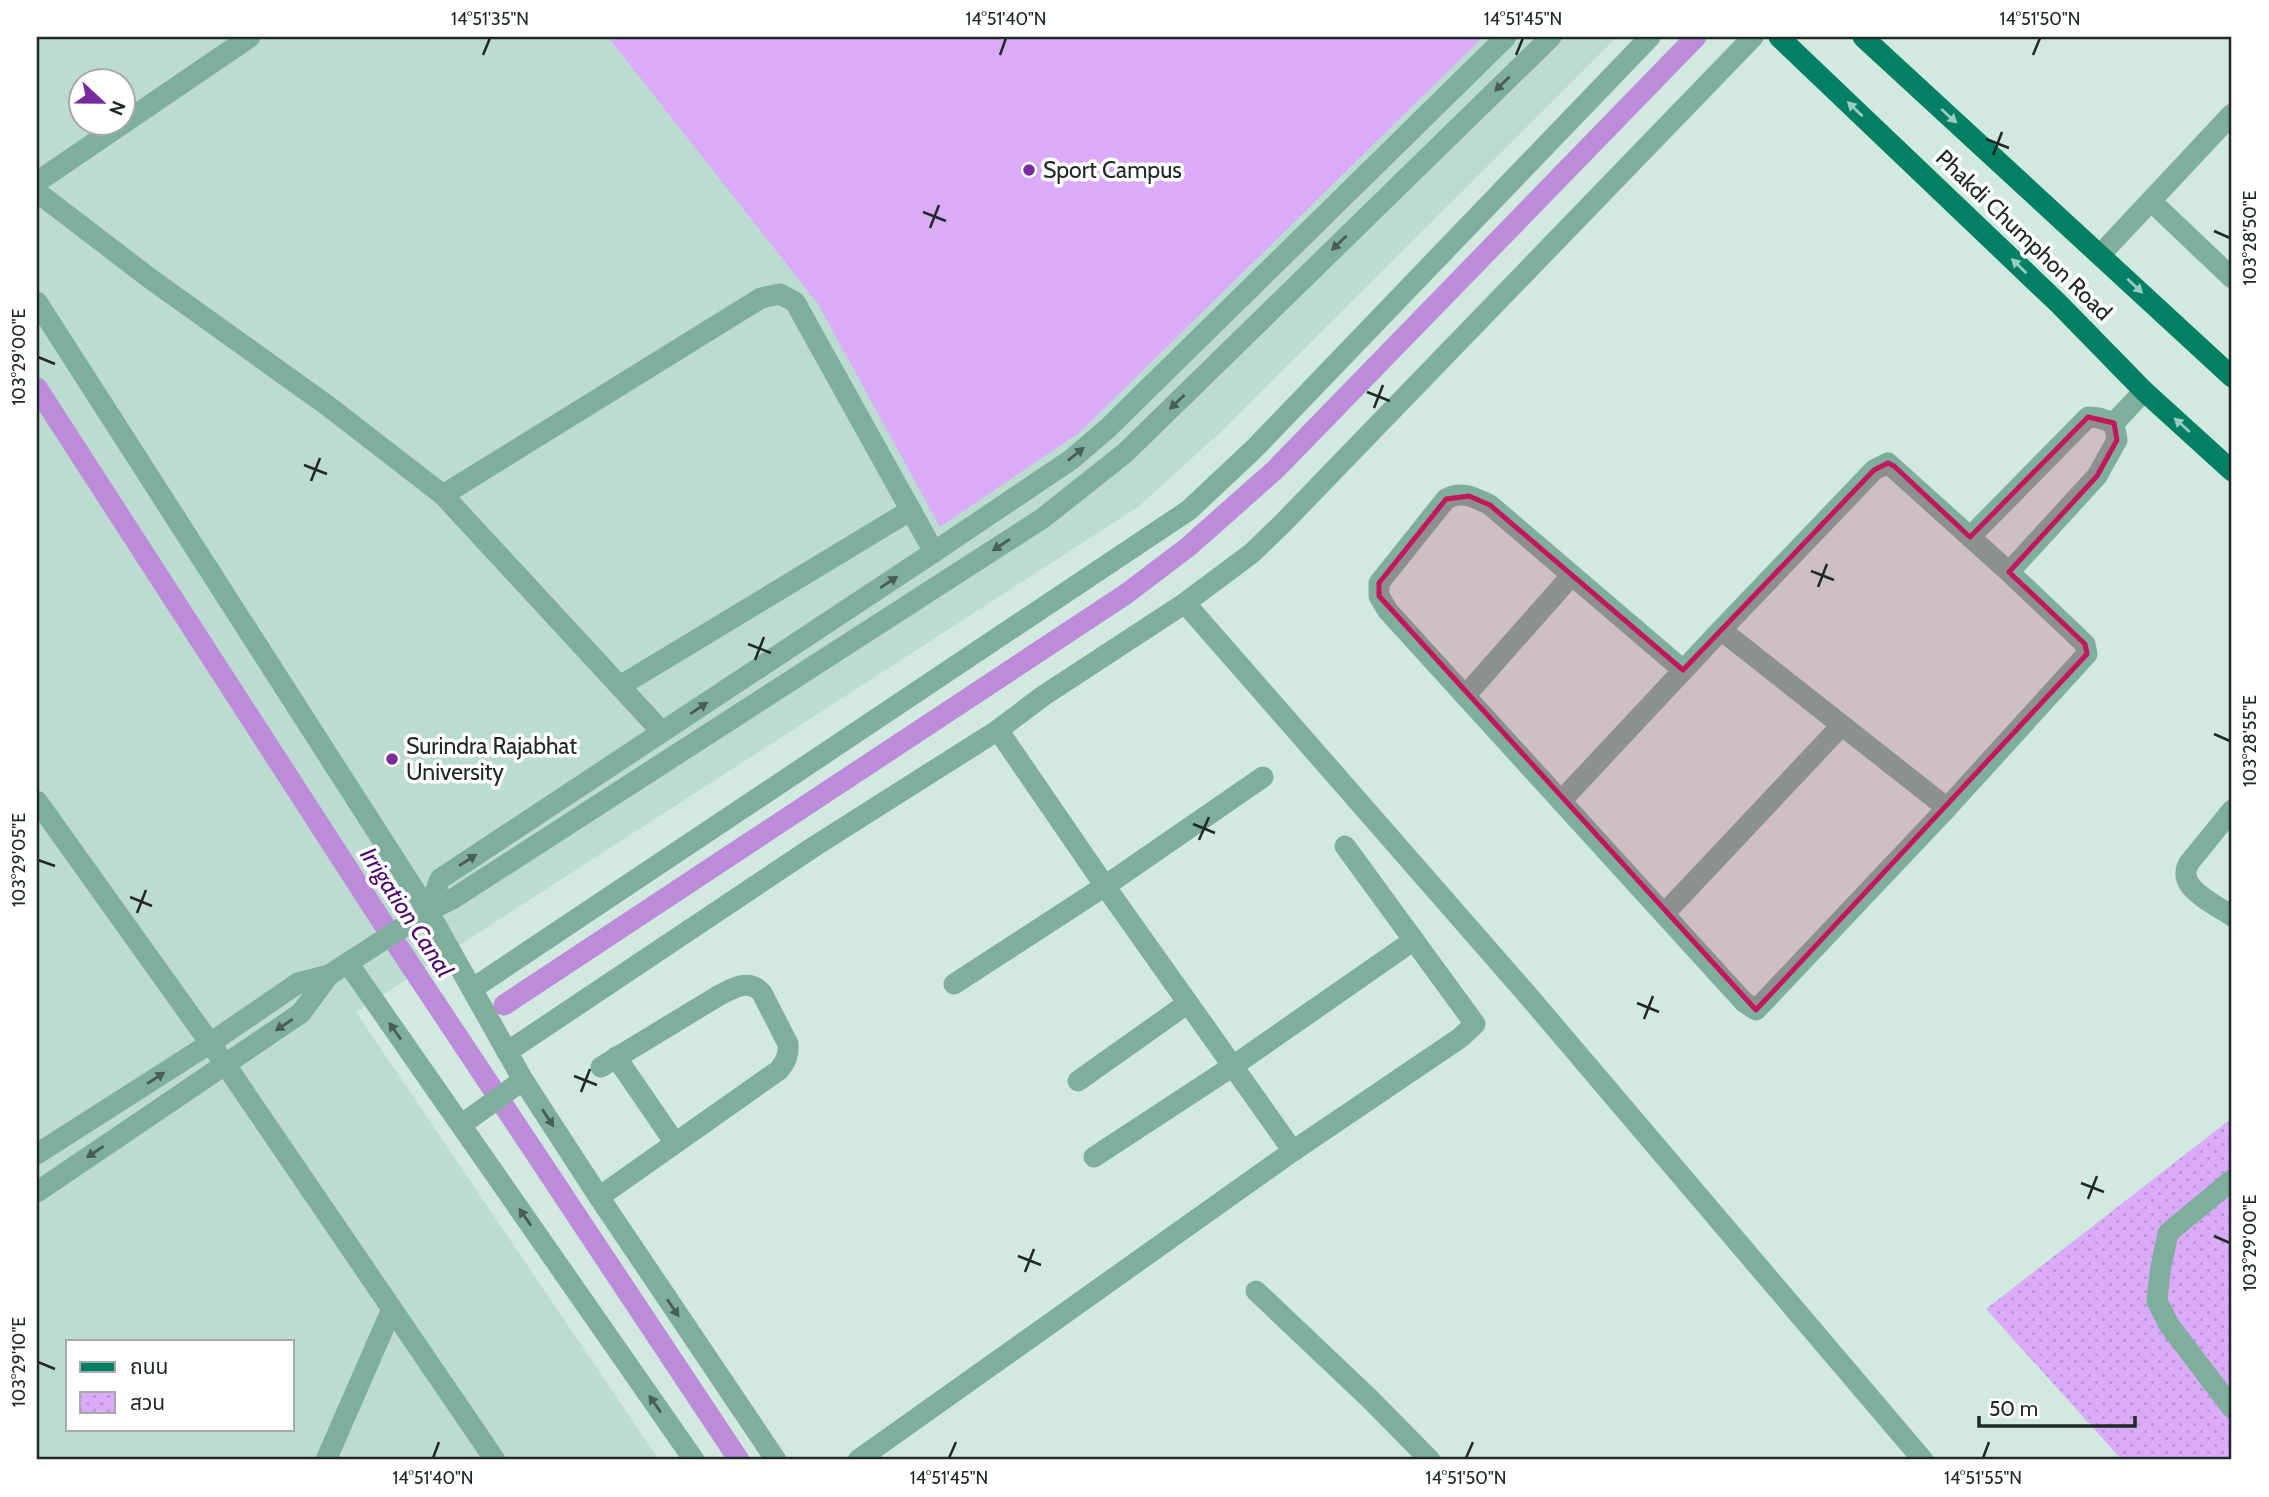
<svg xmlns="http://www.w3.org/2000/svg" width="2269" height="1497" font-family="Cabin,'Noto Sans Thai',sans-serif">
<style>
.built{fill:#bddcd1;fill-rule:evenodd}
.park{fill:url(#park-dots)}
.pitch{fill:#daabf9}
.lines{fill:none;stroke-linecap:round;stroke-linejoin:round}
.canal{stroke:#bc8cdb;stroke-width:21}
.minor{stroke:#7fae9d;stroke-width:21}
.major{stroke:#038063;stroke-width:21}
.oneway{fill:#465e56}
.oneway2{fill:#9accc1}
.marked{fill:#c2185b;fill-opacity:0.2;stroke:#c2185b;stroke-width:5;stroke-linejoin:round}
.ticks{fill:none;stroke:#202926;stroke-width:2.5}
.poi-dot{fill:#772c9e;stroke:#fff;stroke-width:2.5}
.labels{text-anchor:middle;dominant-baseline:central;stroke-width:7;stroke-linejoin:round;paint-order:stroke}
.poi-label{font-size:23px;fill:#202926;stroke:#fff;text-anchor:start}
.street-label{font-size:23px;fill:#202926;stroke:#fff}
.water-label{font-size:24px;font-style:italic;fill:#4c086a;stroke:#fff}
.neatline{fill:none;stroke:#202926;stroke-width:2.5}
.ticks-label{font-size:18px;text-anchor:middle;fill:#202926}
</style>
<defs>
<pattern id="park-dots" width="8" height="8" patternUnits="userSpaceOnUse" patternTransform="scale(1.75)"><rect width="8" height="8" fill="#daabf9"/><path d="M2 2h.1M6 6h.1" fill="none" stroke="#bb93d5" stroke-width="1.8" stroke-linecap="round"/></pattern>
</defs>
<rect width="100%" height="100%" fill="#d1e9df"/>
<path class="built" d="M37,37H1617L1223,430L1138,507L356,1012L659,1460H37ZM80,80H122V122H80ZM68,1341H292V1429H68Z"/>
<path class="park" d="M2232,1118V1460H2122L1986,1309Z"/>
<path class="pitch" d="M608,37H1483L1080,432L940,527L818,304Z"/>
<g class="lines">
<g class="canal">
<path d="M37,388L401,951L739,1460"/>
<path d="M504,1005L1126,594L1188,547L1276,469L1696,37"/>
</g>
<g class="minor">
<path d="M37,182L250,37"/>
<path d="M37,192L148,277L328,406L443,495L662,732"/>
<path d="M2151,201L2232,278"/>
<path d="M2101,254L2232,114"/>
<path d="M37,302L428,911L523,1080L599,1197L776,1460"/>
<path d="M443,495L761,298L780,294L795,302L934,552"/>
<path d="M1970,537L2088,417L2099,418L2114,423"/>
<path d="M2009,572L1888,463L1874,470L1721,630L1947,808L2087,654L2085,644L2009,572L2097,476L2117,440L2114,423L2144,391"/>
<path d="M1185,603L1525,992L1923,1460"/>
<path d="M1721,630L1561,801L1744,1002L1756,1010L1947,808"/>
<path d="M620,686L911,510"/>
<path d="M1465,696L1572,575"/>
<path d="M37,801L225,1064L495,1460"/>
<path d="M1561,801L1388,611L1379,596V583L1446,499C1462,490 1476,498 1490,505L1683,670"/>
<path d="M2232,810L2189,863C2174,887 2216,905 2232,916"/>
<path d="M428,911L440,879L934,552L1072,459L1108,428L1506,37"/>
<path d="M1664,914L1842,725"/>
<path d="M348,963L694,1460"/>
<path d="M954,984L1105,886L1263,777"/>
<path d="M472,989L1189,510L1254,449L1650,37"/>
<path d="M507,1052L815,846L998,730L1043,696L1185,603L1252,553L1284,522L1753,37"/>
<path d="M616,1057L675,1143"/>
<path d="M1078,1081L1188,1003"/>
<path d="M461,1125L523,1080"/>
<path d="M1293,1151L1460,1038L1475,1024L1345,846"/>
<path d="M37,1154L209,1044L298,983L329,975L428,911L454,898L1043,518L1125,453L1551,37"/>
<path d="M1094,1157L1233,1066L1414,940"/>
<path d="M2232,1180L2168,1233L2160,1272L2157,1301L2169,1325L2232,1408"/>
<path d="M37,1192L301,1013L329,975"/>
<path d="M599,1197L779,1070C786,1061 789,1055 788,1044L762,993C749,978 733,988 718,996L601,1067"/>
<path d="M1256,1291L1370,1399L1430,1460"/>
<path d="M326,1460L392,1309"/>
<path d="M858,1460L1293,1151L1105,886L998,730"/>
</g>
<g class="major">
<path d="M1779,37L2058,303L2144,391L2232,471"/>
<path d="M1863,37L2232,377"/>
</g>
</g>
<defs><path id="oneway-solid" d="M-6-.8H1V-3.2L6.5 0L1 3.2V.8H-6Z" transform="scale(1.75)"/></defs>
<g class="oneway">
<use href="#oneway-solid" transform="translate(1502 84) rotate(136)"/>
<use href="#oneway-solid" transform="translate(1339 243) rotate(136)"/>
<use href="#oneway-solid" transform="translate(1177 402) rotate(136)"/>
<use href="#oneway-solid" transform="translate(1076 454) rotate(-39)"/>
<use href="#oneway-solid" transform="translate(1001 545) rotate(147)"/>
<use href="#oneway-solid" transform="translate(889 582) rotate(-34)"/>
<use href="#oneway-solid" transform="translate(699 708) rotate(-34)"/>
<use href="#oneway-solid" transform="translate(468 860) rotate(-33)"/>
<use href="#oneway-solid" transform="translate(284 1025) rotate(146)"/>
<use href="#oneway-solid" transform="translate(395 1031) rotate(-125)"/>
<use href="#oneway-solid" transform="translate(156 1078) rotate(-33)"/>
<use href="#oneway-solid" transform="translate(548 1118) rotate(57)"/>
<use href="#oneway-solid" transform="translate(95 1152) rotate(146)"/>
<use href="#oneway-solid" transform="translate(525 1217) rotate(-125)"/>
<use href="#oneway-solid" transform="translate(673 1308) rotate(56)"/>
<use href="#oneway-solid" transform="translate(655 1404) rotate(-125)"/>
</g>
<g class="oneway2">
<use href="#oneway-solid" transform="translate(1855 109) rotate(-136)"/>
<use href="#oneway-solid" transform="translate(1949 116) rotate(42)"/>
<use href="#oneway-solid" transform="translate(2019 266) rotate(-136)"/>
<use href="#oneway-solid" transform="translate(2135 286) rotate(43)"/>
<use href="#oneway-solid" transform="translate(2182 425) rotate(-138)"/>
</g>
<path class="marked" d="M2088,417L2114,423L2117,440L2097,476L2009,572L2085,644L2087,654L1756,1010L1379,596V583L1446,499L1469,496L1490,505L1683,670L1874,470L1888,463L1894,466L1970,537Z"/>
<path class="ticks" d="M483,55L490,38M1000,55L1006,38M1516,55L1523,38M2033,55L2040,38M1986,139L2009,148M1993,155L2002,132M923,212L946,221M930,228L939,205M2214,231L2230,238M38,357L55,364M1367,392L1390,401M1374,408L1383,385M304,465L327,474M311,481L320,458M1811,571L1834,580M1818,587L1827,564M748,644L771,653M755,660L764,637M2214,734L2230,741M1193,824L1215,833M1199,840L1209,817M38,860L55,866M130,897L152,906M137,913L146,890M1637,1003L1659,1012M1644,1019L1653,996M574,1076L597,1085M581,1092L590,1069M2081,1183L2104,1192M2088,1199L2097,1176M2214,1236L2230,1243M1018,1256L1041,1265M1025,1272L1034,1249M38,1362L55,1369M433,1458L439,1442M949,1458L956,1442M1466,1458L1473,1442M1983,1458L1989,1442"/>
<g class="poi-dot">
<circle cx="1029" cy="170" r="7"/>
<circle cx="392" cy="759" r="7"/>
</g>
<g class="labels">
<g class="poi-label">
<text x="1043" y="170">Sport Campus</text>
<text x="406" y="746">Surindra Rajabhat<tspan x="406" dy="26">University</tspan></text>
</g>
<g class="street-label">
<text transform="translate(2024 235) rotate(44)">Phakdi Chumphon Road</text>
</g>
<g class="water-label">
<text transform="translate(407 912) rotate(57)">Irrigation Canal</text>
</g>
</g>
<rect width="2269" height="1497" fill="none" stroke="#ffffff" stroke-width="77"/>
<rect x="66" y="1340" width="228" height="91" fill="#ffffff" stroke="#a6a9a8" stroke-width="2"/>
<rect x="80" y="1362" width="35" height="10" fill="#038063" stroke="#a6a9a8" stroke-width="2"/>
<text x="130" y="1374" font-size="21" fill="#202926">ถนน</text>
<rect x="80" y="1392" width="35" height="21" fill="url(#park-dots)" stroke="#a6a9a8" stroke-width="2"/>
<text x="130" y="1410" font-size="21" fill="#202926">สวน</text>
<g transform="translate(102 102) rotate(112)"><circle r="33" fill="#ffffff" stroke="#a6a9a8" stroke-width="2"/>
<path d="M0-5L12 26L0 18L-12 26Z" fill="#772c9e"/>
<text y="-10" font-size="19" font-weight="bold" text-anchor="middle" fill="#202926">N</text>
</g>
<path d="M1979 1416v10h156v-10" fill="none" stroke="#202926" stroke-width="3.5"/>
<text x="1989" y="1416" font-size="21" fill="#202926" stroke="#ffffff" stroke-width="5" paint-order="stroke">50 m</text>
<rect x="38" y="38" width="2192" height="1420" class="neatline"/>
<g class="ticks-label">
<text x="490" y="25">14°51'35"N</text>
<text x="1006" y="25">14°51'40"N</text>
<text x="1523" y="25">14°51'45"N</text>
<text x="2040" y="25">14°51'50"N</text>
<text transform="translate(2250 238) rotate(-90)" y="6">103°28'50"E</text>
<text transform="translate(19 357) rotate(-90)" y="6">103°29'00"E</text>
<text transform="translate(2250 741) rotate(-90)" y="6">103°28'55"E</text>
<text transform="translate(19 860) rotate(-90)" y="6">103°29'05"E</text>
<text transform="translate(2250 1243) rotate(-90)" y="6">103°29'00"E</text>
<text transform="translate(19 1362) rotate(-90)" y="6">103°29'10"E</text>
<text x="433" y="1484">14°51'40"N</text>
<text x="949" y="1484">14°51'45"N</text>
<text x="1466" y="1484">14°51'50"N</text>
<text x="1983" y="1484">14°51'55"N</text>
</g>
</svg>
